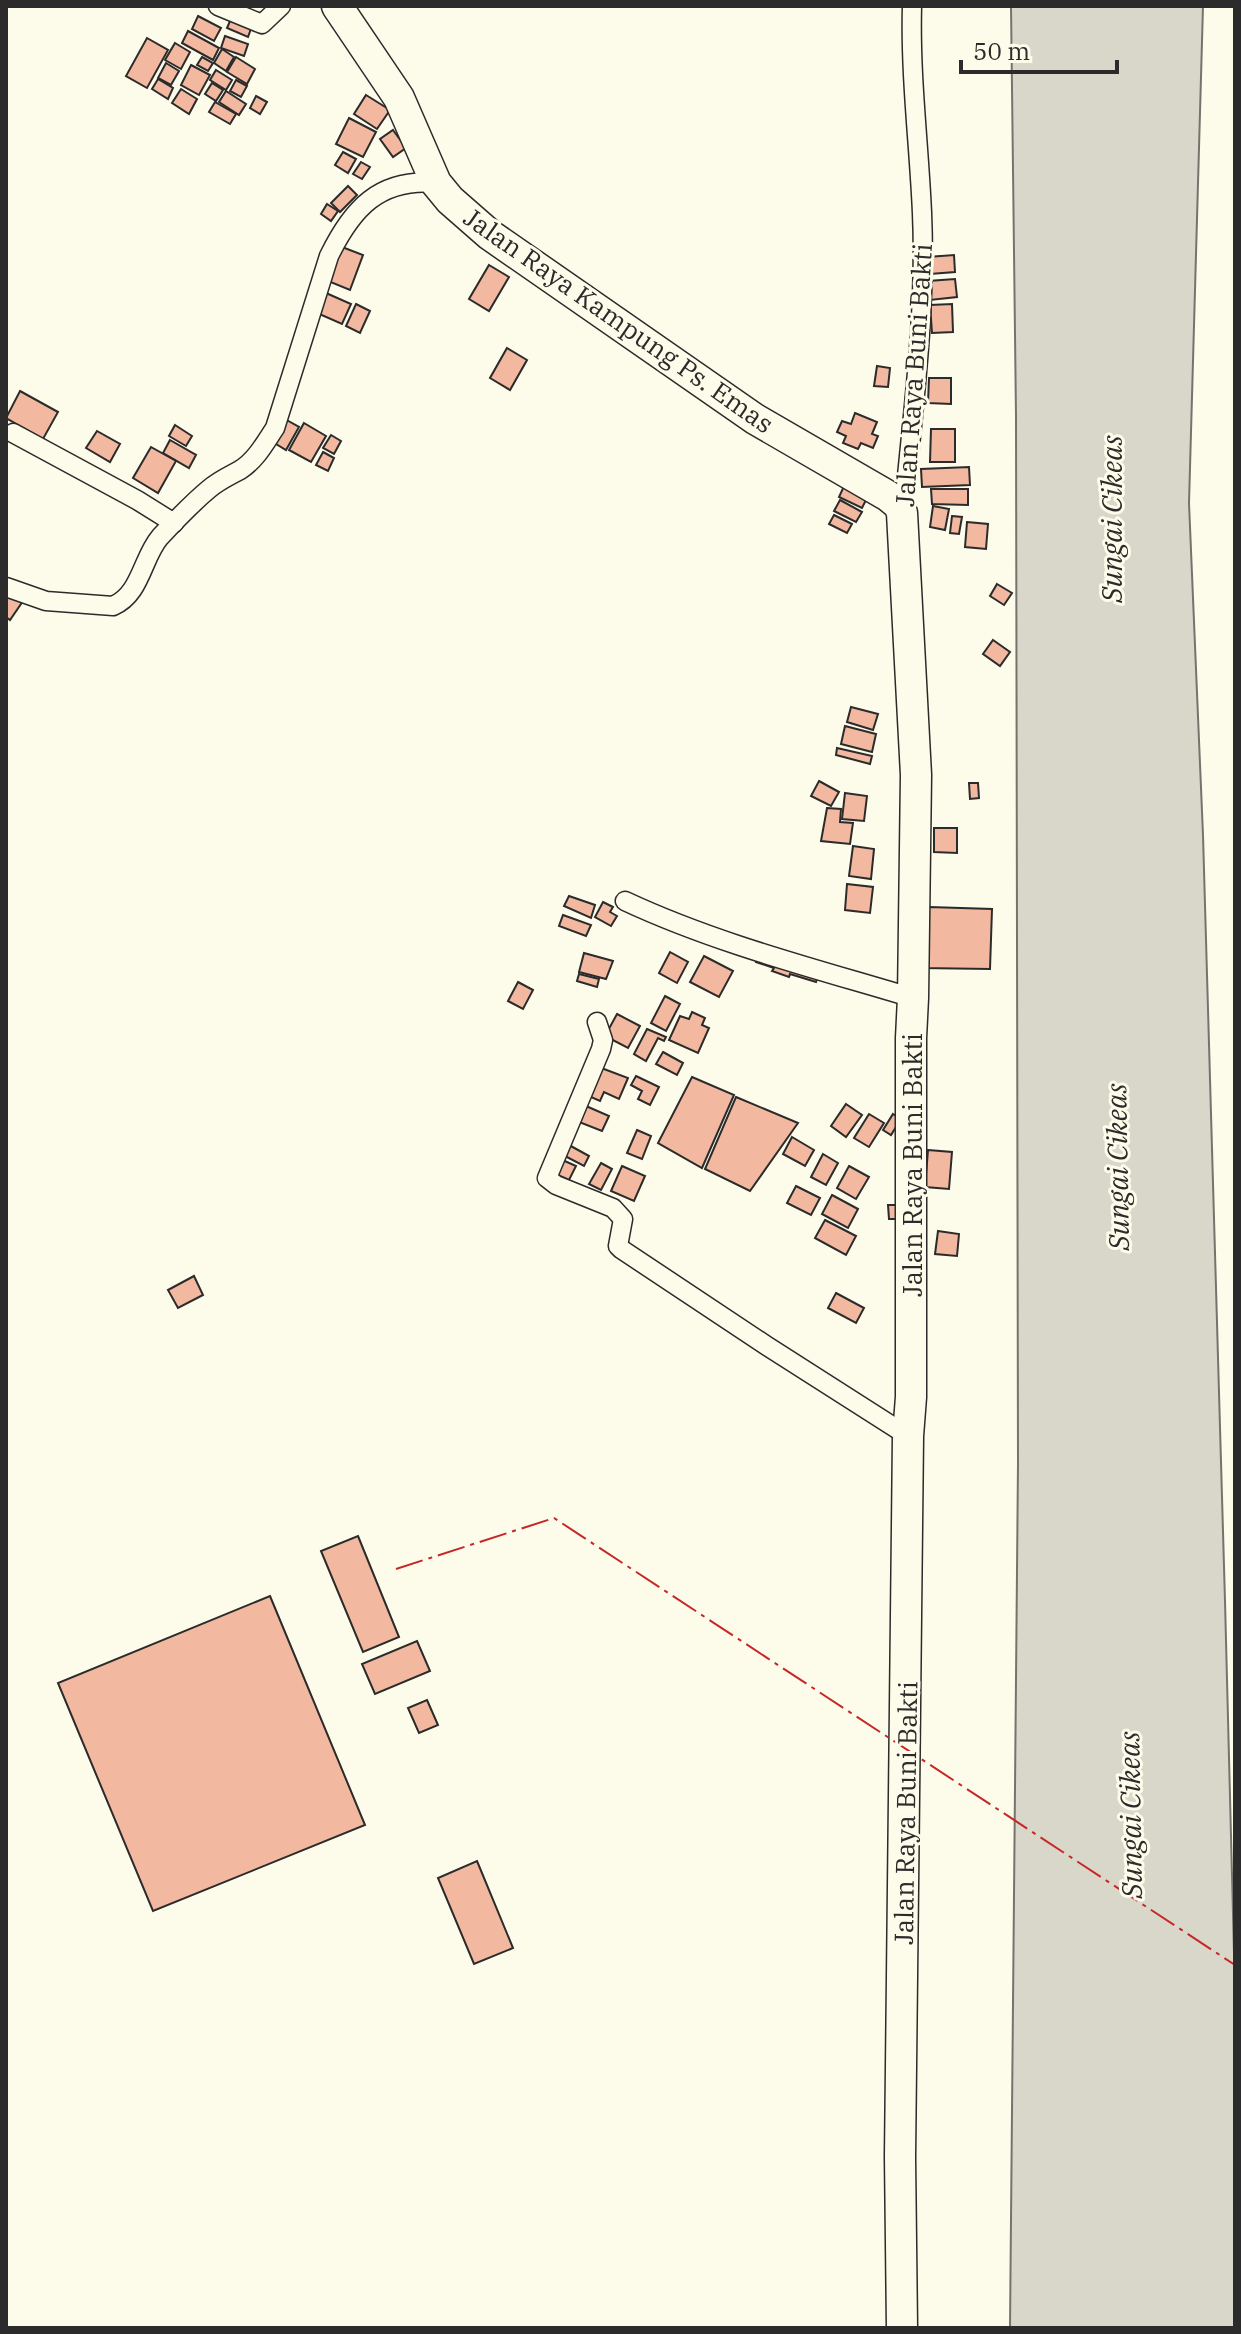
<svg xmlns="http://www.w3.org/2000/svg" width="1241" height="2334" font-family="'IBM Plex Serif',serif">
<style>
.water{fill:#d8d7c9;stroke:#74746e;stroke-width:2}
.building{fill:#f2b8a0;stroke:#2b2b2b;stroke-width:2}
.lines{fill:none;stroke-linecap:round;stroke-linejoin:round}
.street-casing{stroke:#2b2b2b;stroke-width:21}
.primary-casing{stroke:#2b2b2b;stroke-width:33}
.street{stroke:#fdfbea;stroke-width:18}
.primary{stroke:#fdfbea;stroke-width:30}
.power{stroke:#c62828;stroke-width:2;stroke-dasharray:28 6 4 6;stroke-linecap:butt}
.labels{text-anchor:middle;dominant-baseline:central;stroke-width:6;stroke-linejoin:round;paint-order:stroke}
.street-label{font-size:26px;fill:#2b2b2b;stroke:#fdfbea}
.water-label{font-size:28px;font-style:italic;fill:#2b2b2b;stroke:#fdfbea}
</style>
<rect width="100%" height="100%" fill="#fdfbea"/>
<path class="water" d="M1011,6H1203L1189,503L1203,835L1225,1601L1235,1992V2328H1010L1018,1463L1016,416Z"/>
<g class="building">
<path d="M233,14L253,23L248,37L227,28Z"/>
<path d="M198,16L221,28L214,41L192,29Z"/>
<path d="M188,31L219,48L213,60L182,43Z"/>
<path d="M225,36L248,44L244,56L221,48Z"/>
<path d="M147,38L168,50L147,88L126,76Z"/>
<path d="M175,43L190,52L181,69L165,60Z"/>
<path d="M222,49L234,57L226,71L214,63Z"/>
<path d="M202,57L213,63L208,71L197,65Z"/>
<path d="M236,57L255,69L247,84L227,72Z"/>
<path d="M166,63L179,71L171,85L158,78Z"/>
<path d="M191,65L210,75L199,95L181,85Z"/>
<path d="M216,70L232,80L226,90L210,80Z"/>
<path d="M158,79L173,88L168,99L152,89Z"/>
<path d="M236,80L247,86L241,97L230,91Z"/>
<path d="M212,83L223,90L216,101L205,94Z"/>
<path d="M181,89L197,99L189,114L172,103Z"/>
<path d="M226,91L246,104L239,115L219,102Z"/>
<path d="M366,95L390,110L377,129L354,114Z"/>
<path d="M256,96L267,102L260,114L250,108Z"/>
<path d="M215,102L236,114L230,124L209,112Z"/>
<path d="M349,118L376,132L363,157L336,144Z"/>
<path d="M393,130L406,148L393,157L380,139Z"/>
<path d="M343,152L356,159L348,173L335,165Z"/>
<path d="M361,162L370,167L362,179L353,174Z"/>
<path d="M348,186L357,195L340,212L331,203Z"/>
<path d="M327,204L338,211L331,221L321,214Z"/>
<path d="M342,247L363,255L350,290L328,281Z"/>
<path d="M954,255L955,272L930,274L928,257Z"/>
<path d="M489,265L509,277L489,311L469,299Z"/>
<path d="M955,279L957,297L930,300L928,281Z"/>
<path d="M326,293L351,304L342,324L317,313Z"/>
<path d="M356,304L370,311L360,333L346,326Z"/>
<path d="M952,304L953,332L932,333L930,305Z"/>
<path d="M507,348L527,360L510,390L490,378Z"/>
<path d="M877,366L890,368L888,387L874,386Z"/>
<path d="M929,378H951V404L928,403Z"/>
<path d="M20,391L58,412L43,439L6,418Z"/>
<path d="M855,413L877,422L872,434L878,436L873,448L861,443L858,449L843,443L846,436L837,432L842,421L851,424Z"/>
<path d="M283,418L299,427L286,450L271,441Z"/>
<path d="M304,423L326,436L311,462L289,450Z"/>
<path d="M175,425L192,436L186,446L169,436Z"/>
<path d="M931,429H955V462H930Z"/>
<path d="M97,431L120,444L110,462L86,448Z"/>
<path d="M331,435L341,441L334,454L323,448Z"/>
<path d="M170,440L196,455L189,468L163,453Z"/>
<path d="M151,447L176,461L158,493L133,478Z"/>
<path d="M323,452L334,458L328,471L316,465Z"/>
<path d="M969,467L970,485L922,487L921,469Z"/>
<path d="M844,486L867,498L862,508L839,497Z"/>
<path d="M931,489H968V505L932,504Z"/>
<path d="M840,500L862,512L856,522L834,511Z"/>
<path d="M933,506L949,509L945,530L930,527Z"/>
<path d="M834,515L852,524L847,533L829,524Z"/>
<path d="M952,516L962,517L959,534L950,533Z"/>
<path d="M967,522L988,524L986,549L965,547Z"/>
<path d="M997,584L1012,593L1004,605L990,596Z"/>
<path d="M6,589L23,601L10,620L6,617Z"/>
<path d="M993,640L1010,652L1000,666L983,654Z"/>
<path d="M851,707L878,714L873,730L847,722Z"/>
<path d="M845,726L876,734L872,752L841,744Z"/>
<path d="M837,748L872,756L870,764L836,755Z"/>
<path d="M819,781L839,792L831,806L811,796Z"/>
<path d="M969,783H978L979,798L970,799Z"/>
<path d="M845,793L867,796L864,821L842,819Z"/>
<path d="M827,808L841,809L840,822L853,823L850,844L821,841Z"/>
<path d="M934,828H957V853L934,852Z"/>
<path d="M853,846L874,849L871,879L849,876Z"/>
<path d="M847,884L873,887L870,913L845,910Z"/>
<path d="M569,896L595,905L591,918L564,906Z"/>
<path d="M603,902L613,907L610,912L617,916L611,926L595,917Z"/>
<path d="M929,907L992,909L990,969L921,968Z"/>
<path d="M563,915L591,925L586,936L559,926Z"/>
<path d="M670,952L688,962L677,983L659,973Z"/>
<path d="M584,953L613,961L606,979L579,972Z"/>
<path d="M758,954L818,975L816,982L790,974L789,977L772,971L774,968L756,962Z"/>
<path d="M704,956L733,971L719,997L690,982Z"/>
<path d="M579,974L599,979L597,987L577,981Z"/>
<path d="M518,982L533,990L523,1009L508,1001Z"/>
<path d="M665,996L680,1004L666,1031L651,1023Z"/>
<path d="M692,1012L705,1018L702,1025L709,1028L698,1053L669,1040L680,1016L689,1019Z"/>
<path d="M617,1014L640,1026L628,1048L605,1036Z"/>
<path d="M647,1029L666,1037L664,1041L658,1038L646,1061L634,1054Z"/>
<path d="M663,1052L683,1063L677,1075L656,1064Z"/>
<path d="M596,1066L628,1078L619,1099L604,1092L600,1101L584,1094Z"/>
<path d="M636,1076L659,1087L650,1105L638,1099L642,1091L631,1085Z"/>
<path d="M692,1077L734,1095L702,1168L658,1143Z"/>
<path d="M736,1097L798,1123L750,1191L705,1169Z"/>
<path d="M846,1104L862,1115L846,1137L831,1126Z"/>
<path d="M586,1106L609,1116L602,1131L579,1122Z"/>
<path d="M869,1114L884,1123L869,1147L854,1138Z"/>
<path d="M893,1114L901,1119L891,1135L883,1130Z"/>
<path d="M637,1130L651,1136L642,1159L627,1153Z"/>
<path d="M792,1137L814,1150L805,1166L783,1154Z"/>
<path d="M569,1145L589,1156L584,1166L563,1155Z"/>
<path d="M928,1150L952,1152L949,1189L925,1187Z"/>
<path d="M823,1154L838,1163L826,1185L811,1177Z"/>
<path d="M558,1158L576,1166L569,1180L551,1172Z"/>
<path d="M601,1163L612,1169L601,1190L589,1184Z"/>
<path d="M622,1166L645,1176L634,1201L611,1191Z"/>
<path d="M849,1166L869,1177L856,1199L837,1188Z"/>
<path d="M796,1186L820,1198L811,1215L787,1203Z"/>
<path d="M832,1195L858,1209L848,1228L822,1214Z"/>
<path d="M888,1205H899V1219H889Z"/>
<path d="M825,1220L856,1236L846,1255L815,1238Z"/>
<path d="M938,1231L959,1234L957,1256L935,1254Z"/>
<path d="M194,1276L203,1295L178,1308L168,1290Z"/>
<path d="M836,1293L864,1308L856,1323L828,1308Z"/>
<path d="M358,1536L399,1637L363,1652L321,1551Z"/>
<path d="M270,1596L365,1825L153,1911L58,1683Z"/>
<path d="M417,1641L430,1671L375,1694L362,1664Z"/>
<path d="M427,1700L438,1725L419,1733L408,1708Z"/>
<path d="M477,1861L513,1948L474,1964L438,1878Z"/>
</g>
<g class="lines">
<defs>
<g id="street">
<path d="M218,6L262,24L281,6"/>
<path d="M13,433L137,500L174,523"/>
<path d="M899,505L906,486C915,395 926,304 922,213C919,144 910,75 912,6"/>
<path d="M6,587L46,601L113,606C141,594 142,558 160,537C175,521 192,503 209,489C218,481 229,476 240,470C256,460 265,443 275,428L329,256C352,209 379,178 436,183"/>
<path d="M625,901C717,944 817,969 913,998"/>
<path d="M597,1022L603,1040L601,1049L547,1178L556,1185L613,1208L623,1219L618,1246L621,1249L767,1346L908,1436"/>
</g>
<path id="primary" d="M337,6L399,98L436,183L450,200L490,235L755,419L888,496L899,505L902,513L916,775L913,998L911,1038V1397L908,1436L900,2157L902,2328"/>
</defs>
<use href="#street" class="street-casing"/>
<use href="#primary" class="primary-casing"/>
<use href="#street" class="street"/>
<use href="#primary" class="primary"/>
<path class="power" d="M396,1569L554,1518L1235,1965"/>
</g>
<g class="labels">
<g class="street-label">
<text transform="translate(619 320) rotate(35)">Jalan Raya Kampung Ps. Emas</text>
<text transform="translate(913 375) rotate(-86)">Jalan Raya Buni Bakti</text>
<text transform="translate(912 1165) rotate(-90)">Jalan Raya Buni Bakti</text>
<text transform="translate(905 1813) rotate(-89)">Jalan Raya Buni Bakti</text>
</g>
<g class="water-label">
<text transform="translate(1111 519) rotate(-90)">Sungai Cikeas</text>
<text transform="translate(1117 1167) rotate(-91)">Sungai Cikeas</text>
<text transform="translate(1130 1815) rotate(-91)">Sungai Cikeas</text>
</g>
</g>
<rect width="1241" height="2334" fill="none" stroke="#2b2b2b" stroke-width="16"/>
<path d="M961 60v12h156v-12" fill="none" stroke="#2b2b2b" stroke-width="4"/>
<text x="973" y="60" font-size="24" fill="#2b2b2b" stroke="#fdfbea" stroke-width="6" paint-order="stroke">50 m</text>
</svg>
